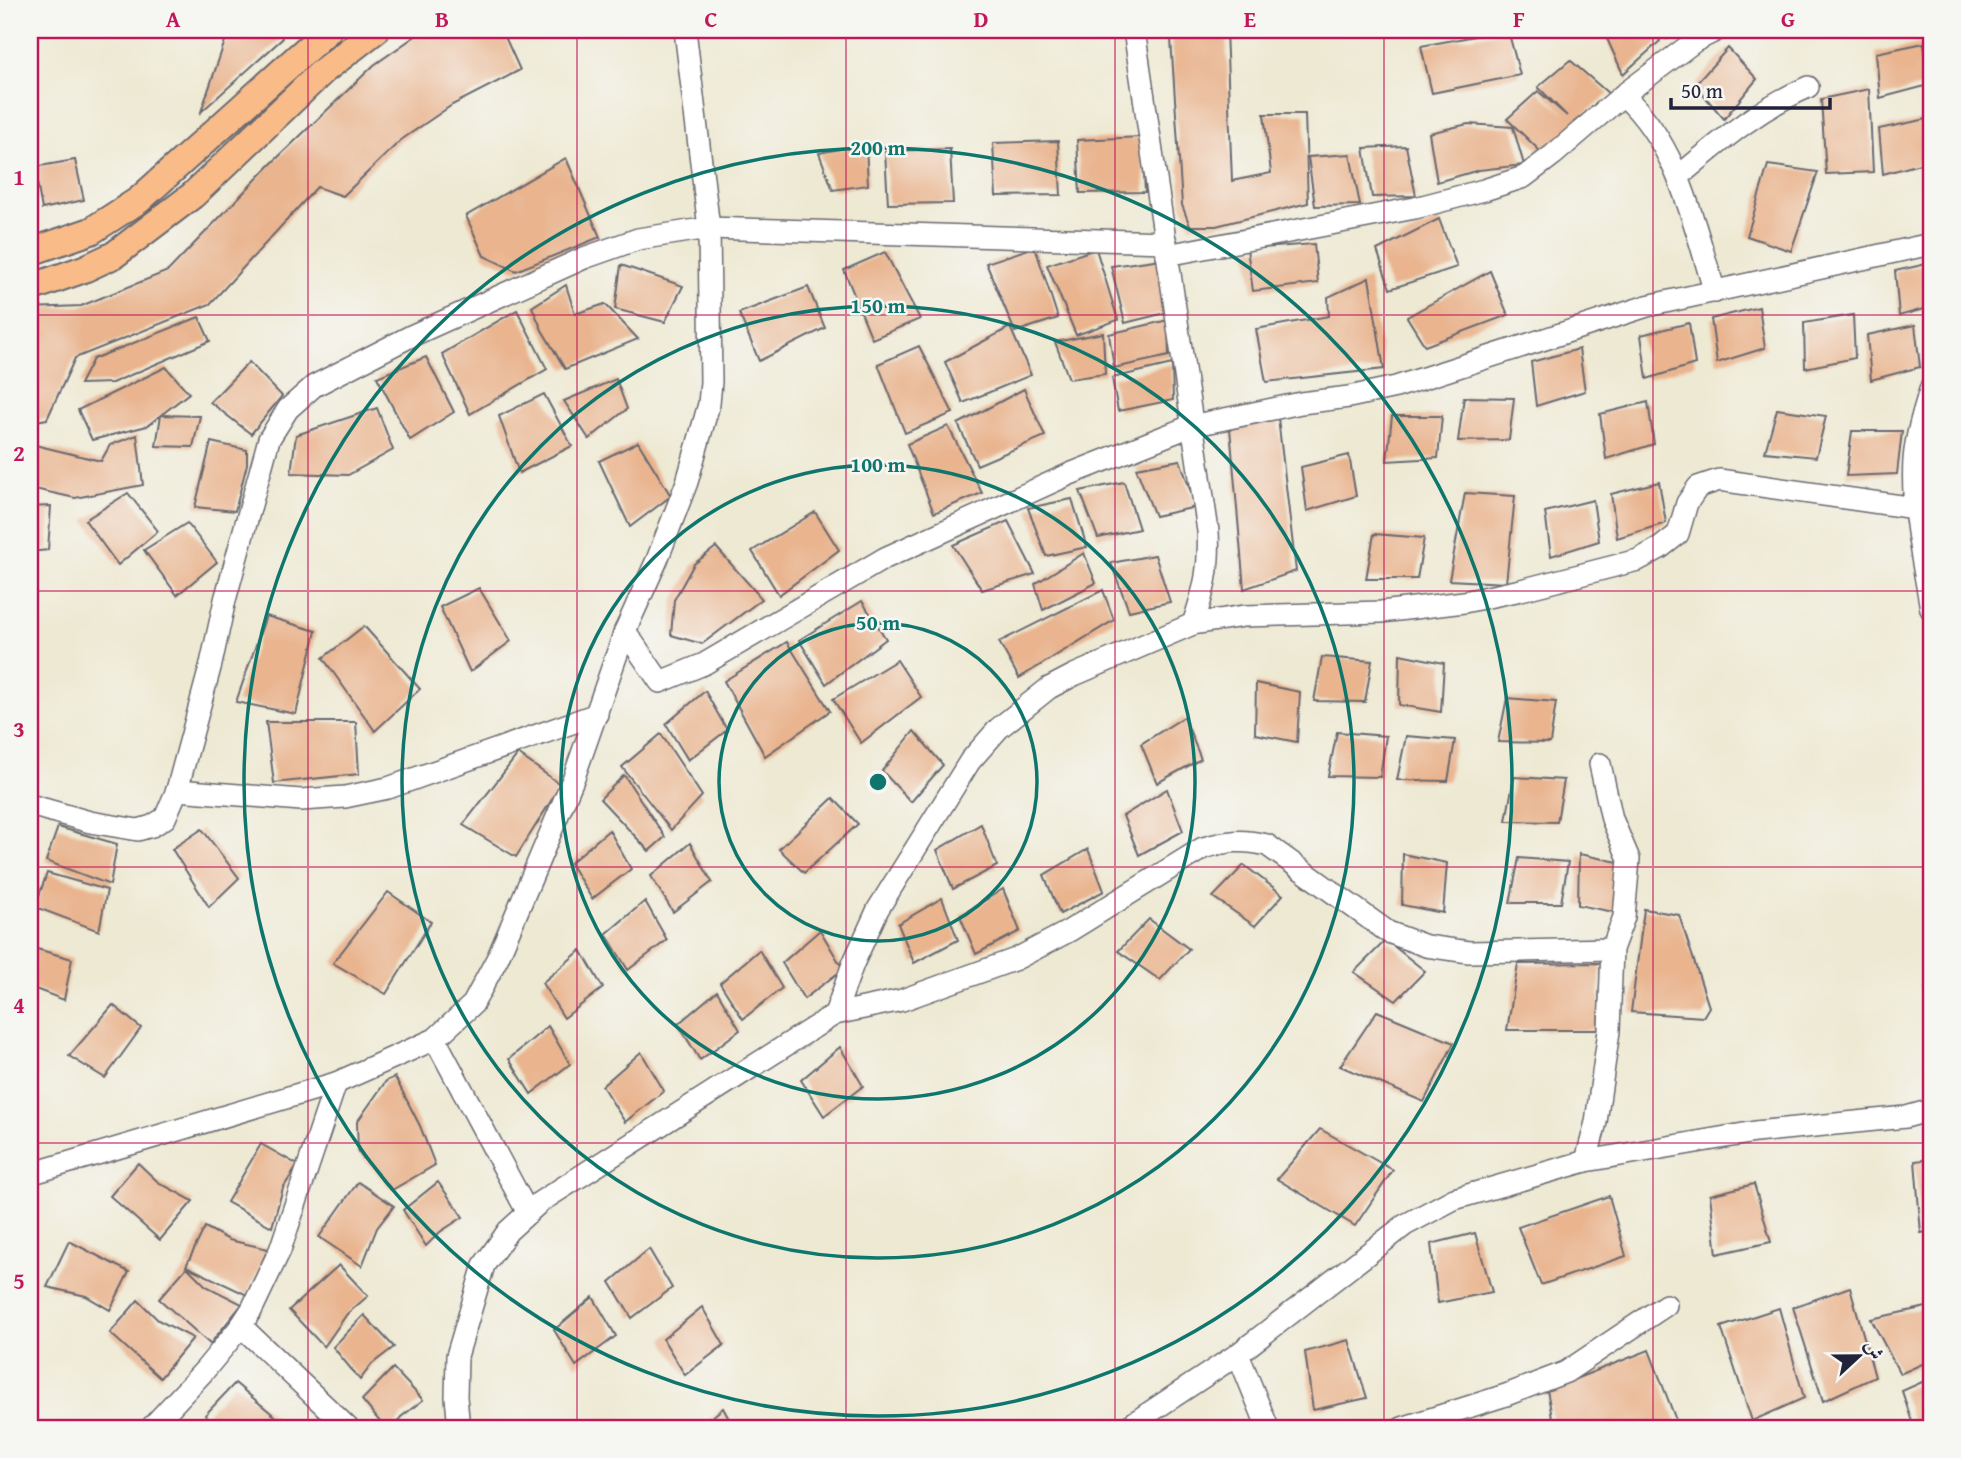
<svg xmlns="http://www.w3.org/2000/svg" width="1961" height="1458" font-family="'Gentium Book Plus',Amiri,serif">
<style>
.building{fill:#e9b48e}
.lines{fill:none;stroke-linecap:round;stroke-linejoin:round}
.minor-casing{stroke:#696870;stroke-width:24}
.major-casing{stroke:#696870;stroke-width:30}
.minor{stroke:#fff;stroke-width:21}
.major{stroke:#f9bc89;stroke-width:26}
.grid{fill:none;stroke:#c2185b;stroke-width:2;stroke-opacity:0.55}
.ring{fill:none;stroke:#0f766e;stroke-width:3.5}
.centre{fill:#0f766e;stroke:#f6f6f2;stroke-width:3.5}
.ring-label{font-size:21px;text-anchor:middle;font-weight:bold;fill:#0f766e;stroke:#f6f6f2;stroke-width:5;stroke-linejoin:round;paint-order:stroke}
.neatline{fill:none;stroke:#c2185b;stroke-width:2.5}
.grid-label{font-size:23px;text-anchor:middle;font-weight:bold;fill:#c2185b}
</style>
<rect width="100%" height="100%" fill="#f6f6f2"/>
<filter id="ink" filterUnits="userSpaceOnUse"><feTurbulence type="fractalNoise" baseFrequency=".0143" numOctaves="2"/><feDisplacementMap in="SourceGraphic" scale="14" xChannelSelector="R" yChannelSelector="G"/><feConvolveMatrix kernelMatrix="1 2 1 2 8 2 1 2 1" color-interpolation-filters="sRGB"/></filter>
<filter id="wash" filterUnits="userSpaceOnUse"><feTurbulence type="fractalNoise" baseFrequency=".00686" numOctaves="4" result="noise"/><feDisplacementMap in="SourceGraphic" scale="28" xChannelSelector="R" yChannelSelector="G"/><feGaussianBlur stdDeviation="1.57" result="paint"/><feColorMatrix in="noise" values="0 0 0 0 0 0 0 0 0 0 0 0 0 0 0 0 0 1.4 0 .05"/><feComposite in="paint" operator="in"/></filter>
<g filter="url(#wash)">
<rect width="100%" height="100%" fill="#eee9d3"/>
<g id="blocks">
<g class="building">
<path d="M233,30H281L282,39L201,112L227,35Z"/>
<path d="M424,30H502L520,70L452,105L401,140L343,196L317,187L210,304L75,358L47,419L30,422V308L81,306L168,271L271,164L374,65Z"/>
<path d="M1226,30L1232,181L1271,173L1264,114H1305L1308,203L1216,226H1190L1182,205L1171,39Z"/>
<path d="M1508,30L1520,75L1432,93L1421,46Z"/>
<path d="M1603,30H1655L1660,41L1623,74Z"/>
<path d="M1663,30H1679L1667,39Z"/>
<path d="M1924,43L1929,85L1880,98L1876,53Z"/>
<path d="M1728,48L1757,79L1724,119L1695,85Z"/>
<path d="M1570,60L1609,94L1574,122L1577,125L1542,153L1507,119L1538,91L1567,116L1538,87Z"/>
<path d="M1869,89L1873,172L1826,174L1821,99Z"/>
<path d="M1927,119L1931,161L1883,174L1879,129Z"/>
<path d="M1468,124L1513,127L1524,165L1479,170L1437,182L1429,133Z"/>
<path d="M1142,137L1145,192L1080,193L1077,140Z"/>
<path d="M1058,141L1061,195L996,196L993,143Z"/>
<path d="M866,144L868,185L833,190L819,153Z"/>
<path d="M1406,146L1416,196L1372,197L1364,148Z"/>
<path d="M950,149L953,203L888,204L885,151Z"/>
<path d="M1350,154L1360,205L1315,206L1308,157Z"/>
<path d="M566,158L600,237L516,271L484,256L466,216Z"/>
<path d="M75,160L84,200L42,209L34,167Z"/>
<path d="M1768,165L1818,172L1791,251L1747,236Z"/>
<path d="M1439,219L1457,267L1390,289L1377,250Z"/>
<path d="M1314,244L1318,283L1253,291L1247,249Z"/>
<path d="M1035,247L1058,318L1015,332L986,263Z"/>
<path d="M1096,249L1118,320L1076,335L1047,265Z"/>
<path d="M885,252L920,319L872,339L844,270Z"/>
<path d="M1162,259L1169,312L1125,323L1111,266Z"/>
<path d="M1931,263V307L1899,316L1895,271Z"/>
<path d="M621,265L683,286L665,322L615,309Z"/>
<path d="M1490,271L1508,315L1425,346L1407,317Z"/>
<path d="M1369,278L1384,369L1266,382L1256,329L1329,316L1328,297Z"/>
<path d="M566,285L575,314L605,304L638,339L565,369L542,330L532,307Z"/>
<path d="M808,287L825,328L759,361L739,313Z"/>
<path d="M1759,307L1765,348L1717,363L1711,319Z"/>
<path d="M517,310L547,369L470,414L442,354Z"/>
<path d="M1853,315L1855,358L1805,368L1804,323Z"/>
<path d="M199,317L210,341L112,383L80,384L93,359Z"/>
<path d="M1168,320L1169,356L1114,368L1109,334Z"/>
<path d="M1689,323L1695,364L1647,379L1641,335Z"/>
<path d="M1915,325L1920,367L1871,380L1867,335Z"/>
<path d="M1010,327L1031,375L963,403L945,362Z"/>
<path d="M1103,333L1105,374L1069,379L1055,342Z"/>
<path d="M919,346L953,413L905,433L878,364Z"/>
<path d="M1579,349L1585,391L1536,406L1531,362Z"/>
<path d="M426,357L454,412L410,440L377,377Z"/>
<path d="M249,362L282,396L251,434L210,402Z"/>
<path d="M1172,364L1173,400L1118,411L1112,378Z"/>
<path d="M166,367L189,393L147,426L92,440L78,410Z"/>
<path d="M616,379L627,409L589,439L564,401Z"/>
<path d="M1024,389L1045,436L977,465L958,424Z"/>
<path d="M544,394L572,446L519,473L499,416Z"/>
<path d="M1464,397L1514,398L1509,440L1458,441Z"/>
<path d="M1648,402L1654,444L1606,459L1600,414Z"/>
<path d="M377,408L393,450L348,475L291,473L296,435Z"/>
<path d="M1777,409L1826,416L1816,457L1765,452Z"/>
<path d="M161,415L200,416L193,447L156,446Z"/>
<path d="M1392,416H1442L1438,458L1387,461Z"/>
<path d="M1278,418L1296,571L1244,589L1230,428Z"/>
<path d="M948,426L982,493L934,513L907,444Z"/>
<path d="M1852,431H1902L1897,474L1846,476Z"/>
<path d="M137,435L143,485L75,498L30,488L31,444L101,461L110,445Z"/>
<path d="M211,442L247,450V464L235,511L195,507Z"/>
<path d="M638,442L671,496L630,527L599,461Z"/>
<path d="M1349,455L1356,496L1307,511L1301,467Z"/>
<path d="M1180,460L1196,507L1155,516L1136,468Z"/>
<path d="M1124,482L1139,529L1098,538L1080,491Z"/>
<path d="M1659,482L1666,523L1617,538L1611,494Z"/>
<path d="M128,493L158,531L118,565L85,520Z"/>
<path d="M1465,493L1515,496L1506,583L1449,580Z"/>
<path d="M1072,499L1087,547L1046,556L1028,508Z"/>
<path d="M1593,500L1599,541L1551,556L1545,512Z"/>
<path d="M51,506L48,550L30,552V507Z"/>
<path d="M815,512L839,550L779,595L752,551Z"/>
<path d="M1008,521L1035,574L982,590L953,545Z"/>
<path d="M187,523L217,562L177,595L144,550Z"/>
<path d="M1374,534L1424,538L1417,579H1366Z"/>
<path d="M716,547L762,599L702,644L671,635L674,600L694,564Z"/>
<path d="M1084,553L1096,583L1043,610L1035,584Z"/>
<path d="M1155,555L1170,602L1129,611L1111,563Z"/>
<path d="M479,588L511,641L470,672L440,607Z"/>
<path d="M1103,590L1114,620L1019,678L999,642Z"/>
<path d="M862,601L886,639L826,684L799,640Z"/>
<path d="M266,616L316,631L296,714L236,702Z"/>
<path d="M364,626L420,689L375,731L323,658Z"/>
<path d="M787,642L830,711L765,756L724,681Z"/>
<path d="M1400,654L1444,663L1441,712L1399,705Z"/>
<path d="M1322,657L1372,661L1365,702L1314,701Z"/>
<path d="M897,660L921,697L861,743L833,699Z"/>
<path d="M1256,683L1300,692L1297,742L1255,734Z"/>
<path d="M705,691L727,730L688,760L666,724Z"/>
<path d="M1507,698L1556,702L1550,743L1498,742Z"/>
<path d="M1184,717L1201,759L1157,783L1141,744Z"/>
<path d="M266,722H356L359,774L274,783Z"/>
<path d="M914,731L943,765L911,802L882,771Z"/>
<path d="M1337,732L1386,736L1380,777L1328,776Z"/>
<path d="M661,734L702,796L671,830L622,767Z"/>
<path d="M1406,736L1455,740L1448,781L1397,780Z"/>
<path d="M518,754L561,785L516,857L463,825Z"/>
<path d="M624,775L665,837L649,851L600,799Z"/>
<path d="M1514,777L1564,780L1557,822L1506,821Z"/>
<path d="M1167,789L1183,831L1139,855L1123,816Z"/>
<path d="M833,798L858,824L804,873L779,849Z"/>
<path d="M981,824L997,866L953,889L937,850Z"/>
<path d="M58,827L117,844L110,885L46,861Z"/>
<path d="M202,829L239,878L209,907L172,849Z"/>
<path d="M609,830L631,869L592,899L570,863Z"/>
<path d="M690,843L712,882L673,912L651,876Z"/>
<path d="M1088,849L1104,891L1060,914L1044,875Z"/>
<path d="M1403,854L1447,863L1443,913L1402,905Z"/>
<path d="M1579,854L1623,863L1619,913L1578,905Z"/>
<path d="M1519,858L1568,862L1561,903H1510Z"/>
<path d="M1244,865L1283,895L1255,926L1213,897Z"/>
<path d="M47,873L107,890L99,931L35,907Z"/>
<path d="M1003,889L1020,931L976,954L960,916Z"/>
<path d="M388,892L431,922L386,994L333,963Z"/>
<path d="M942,898L958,940L914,963L898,924Z"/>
<path d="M645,901L667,940L628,970L606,934Z"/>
<path d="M1644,909L1679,915L1709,1007L1703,1017L1631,1012Z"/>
<path d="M1149,919L1189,949L1160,980L1118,951Z"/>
<path d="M820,930L843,969L804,999L782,963Z"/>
<path d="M1386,940L1425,971L1396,1001L1354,972Z"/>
<path d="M30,947L72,959L64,1000L30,987Z"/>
<path d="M581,950L603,988L564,1018L542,983Z"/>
<path d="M759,950L782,988L743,1019L720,983Z"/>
<path d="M1601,963L1598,1030H1507L1518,964Z"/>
<path d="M1931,987V1007L1925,989Z"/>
<path d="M717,991L740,1030L700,1060L678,1024Z"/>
<path d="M113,1005L141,1028L105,1078L69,1056Z"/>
<path d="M1377,1011L1454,1043L1424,1102L1340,1066Z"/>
<path d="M548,1026L570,1064L531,1094L509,1059Z"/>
<path d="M840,1047L863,1086L824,1116L801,1080Z"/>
<path d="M641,1052L664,1091L625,1122L602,1086Z"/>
<path d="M395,1077L420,1126L435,1165L392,1190L358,1152L357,1122L386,1081Z"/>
<path d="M1320,1129L1393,1170L1355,1226L1277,1179Z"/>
<path d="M261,1144L298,1165L283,1188L272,1227L227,1202Z"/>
<path d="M1931,1159V1231L1921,1233L1915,1161Z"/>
<path d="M138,1163L158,1182L193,1201L160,1240L110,1196Z"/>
<path d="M358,1182L394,1206L377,1228L362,1266L319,1237Z"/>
<path d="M438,1182L463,1217L440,1232L426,1246L403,1210Z"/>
<path d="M1754,1184L1771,1242L1717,1254L1710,1195Z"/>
<path d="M1609,1196L1626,1256L1541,1285L1518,1227Z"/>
<path d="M205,1227L229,1240L268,1249L247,1295L186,1266Z"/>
<path d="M1475,1233L1492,1292L1438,1303L1431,1244Z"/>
<path d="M69,1241L129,1272L110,1310L86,1296L47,1287Z"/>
<path d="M649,1249L672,1288L632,1318L610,1282Z"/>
<path d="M339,1265L368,1296L347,1314L324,1347L289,1310Z"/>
<path d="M187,1267L206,1286L242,1304L210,1344L159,1299Z"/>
<path d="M1850,1287L1875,1377L1823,1401L1793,1307Z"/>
<path d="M593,1297L616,1336L576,1366L554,1330Z"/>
<path d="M138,1300L158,1320L193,1338L160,1378L110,1333Z"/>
<path d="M1931,1306V1360L1900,1374L1871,1319Z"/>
<path d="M702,1307L724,1345L685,1375L663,1339Z"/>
<path d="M1779,1308L1804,1398L1752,1421L1721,1327Z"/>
<path d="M364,1315L394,1347L372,1364L360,1380L333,1347Z"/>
<path d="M1349,1340L1367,1398L1313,1410L1305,1352Z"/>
<path d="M1649,1350L1679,1428H1554L1547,1390Z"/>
<path d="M393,1368L423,1400L401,1417L393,1428H385L362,1400Z"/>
<path d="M1931,1378V1427L1914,1428L1902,1391Z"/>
<path d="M235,1383L288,1427L217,1428L205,1415Z"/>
<path d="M723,1408L734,1428H699Z"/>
</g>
</g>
</g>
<g filter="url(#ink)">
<use href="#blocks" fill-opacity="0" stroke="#696870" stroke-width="2"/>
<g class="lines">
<defs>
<g id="minor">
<path d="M1623,95C1679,146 1693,223 1715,292"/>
<path d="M1679,176C1722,140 1756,110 1808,87"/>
<path d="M1167,255L1415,208L1484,190L1524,177L1553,155L1623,95L1695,41L1717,30"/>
<path d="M1931,387C1924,410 1916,435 1914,460C1911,510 1923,560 1931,609"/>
<path d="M1193,624L1244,616L1381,612L1464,602L1521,590L1638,560L1660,548L1678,534L1687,503L1698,487L1719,480L1915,508"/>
<path d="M625,631L660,682L704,664L885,558L1070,474L1191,426L1301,403L1349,397L1396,387L1647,306L1931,244"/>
<path d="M177,790L301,800L345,797L388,788L597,714"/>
<path d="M30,805L90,822L138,830L152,826L165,818L177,790L211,664L225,600L269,439L288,409L314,386L411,336L584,258L638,239L709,228L1166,242"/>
<path d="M835,1014L902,1000L1016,959L1069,931L1203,848C1228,841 1241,839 1267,845L1388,932L1426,946L1469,952L1612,949"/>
<path d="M435,1039L528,1213"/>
<path d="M1586,1161L1596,1122L1609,1031L1612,949L1624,917L1629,859L1612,819L1600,764"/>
<path d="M30,1174L336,1083L435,1039L473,1004L498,957L574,777L625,631L657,560L687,482L709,404L711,382L709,228L685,30"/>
<path d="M241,1326L348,1428"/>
<path d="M1238,1354L1268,1428"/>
<path d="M151,1428L204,1371L241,1326L252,1309L280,1250L336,1083"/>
<path d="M459,1428L456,1397L457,1356L484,1265L508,1231L540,1202L835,1014L853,964L878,909L970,761L999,728L1049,688L1074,675L1193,624C1205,589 1210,567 1208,531L1134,30"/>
<path d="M1126,1428L1238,1354L1405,1225L1454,1199L1586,1161L1755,1132L1906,1117L1931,1110"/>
<path d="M1402,1428L1506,1395L1566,1372L1666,1305"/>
</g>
<g id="major">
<path d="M30,252L91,231L139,200L328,30"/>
<path d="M30,288L84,269L114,255L168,214L193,195L323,71L376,30"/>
</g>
</defs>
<use href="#minor" class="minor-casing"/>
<use href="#major" class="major-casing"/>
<use href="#minor" class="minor"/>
<use href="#major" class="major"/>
</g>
</g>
<path class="grid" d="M308,30V1428M577,30V1428M846,30V1428M1115,30V1428M1384,30V1428M1653,30V1428M30,315H1931M30,591H1931M30,867H1931M30,1143H1931"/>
<g class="ring">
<circle cx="878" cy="782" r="159"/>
<circle cx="878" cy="782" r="317"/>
<circle cx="878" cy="782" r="476"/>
<circle cx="878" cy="782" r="634"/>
</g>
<circle cx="878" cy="782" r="10" class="centre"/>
<g class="ring-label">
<text x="878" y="155">200 m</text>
<text x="878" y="313">150 m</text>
<text x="878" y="472">100 m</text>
<text x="878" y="630">50 m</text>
</g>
<rect width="1961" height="1458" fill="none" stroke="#f6f6f2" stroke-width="77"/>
<g transform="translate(1859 1356) rotate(68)" stroke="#f6f6f2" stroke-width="5" paint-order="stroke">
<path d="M0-5L12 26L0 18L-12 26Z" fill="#22223b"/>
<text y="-10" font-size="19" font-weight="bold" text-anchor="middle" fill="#22223b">ش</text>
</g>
<path d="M1671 98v10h159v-10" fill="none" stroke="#22223b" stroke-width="3.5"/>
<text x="1681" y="98" font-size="21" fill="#22223b" stroke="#f6f6f2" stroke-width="5" paint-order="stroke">50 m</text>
<rect x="38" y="38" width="1885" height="1382" class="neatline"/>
<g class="grid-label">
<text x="173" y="27">A</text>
<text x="442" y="27">B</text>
<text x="711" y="27">C</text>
<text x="981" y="27">D</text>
<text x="1250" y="27">E</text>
<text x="1519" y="27">F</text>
<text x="1788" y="27">G</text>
<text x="19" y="185">1</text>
<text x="19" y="461">2</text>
<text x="19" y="737">3</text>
<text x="19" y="1013">4</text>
<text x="19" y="1289">5</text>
</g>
</svg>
